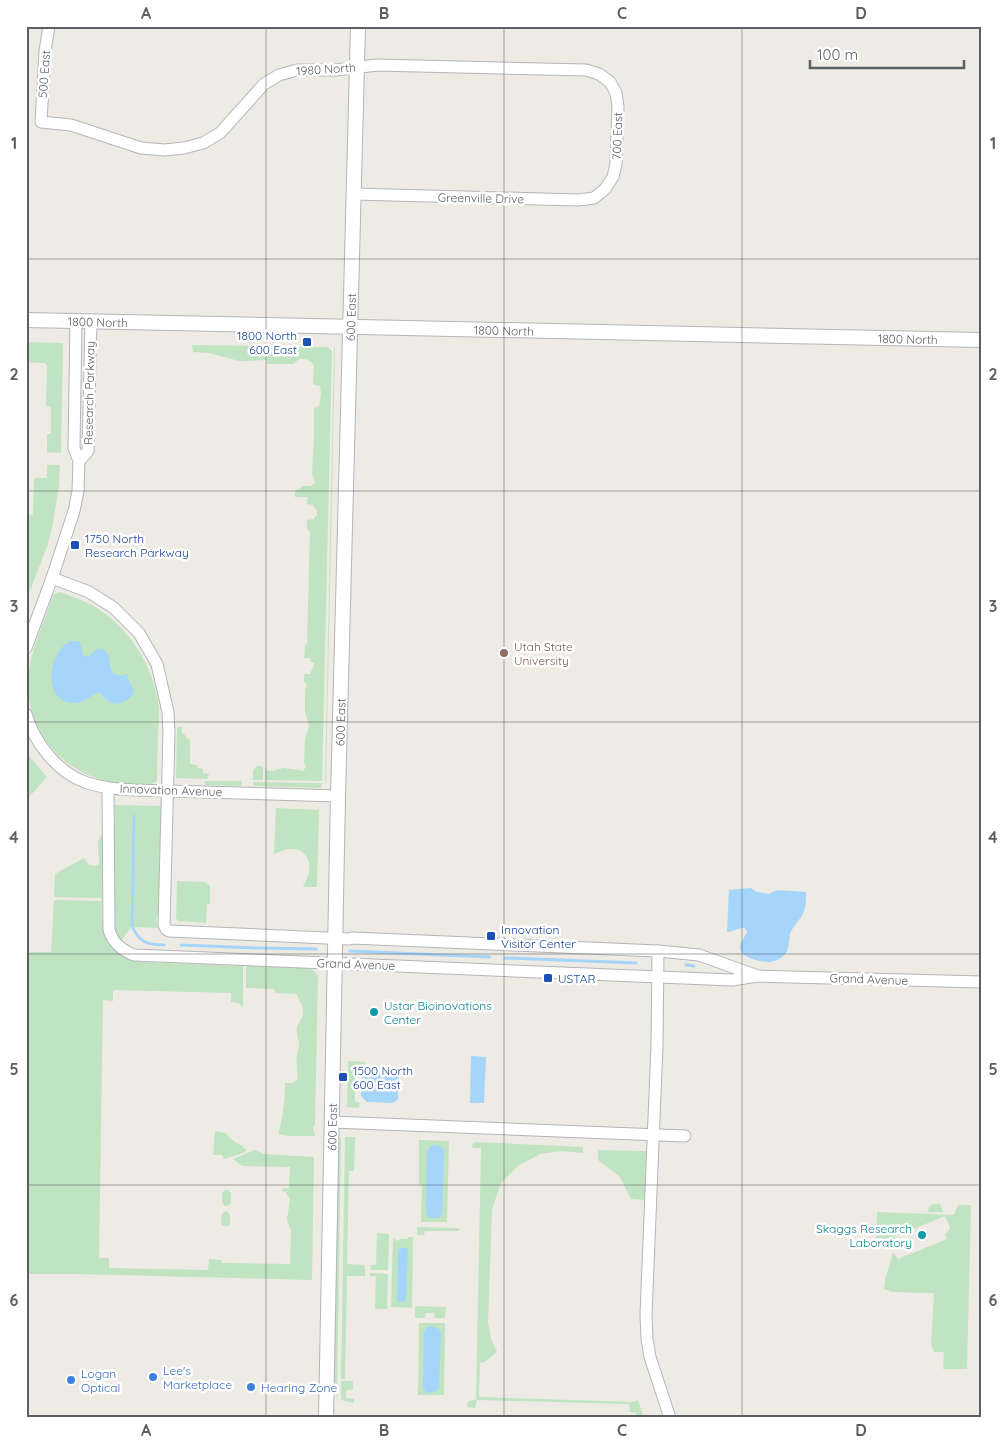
<svg xmlns="http://www.w3.org/2000/svg" width="1007" height="1444" font-family="Quicksand,sans-serif">
<style>
.green{fill:#c0e4c1}
.water{fill:#a5d5fb}
.lines{fill:none;stroke-linecap:round;stroke-linejoin:round}
.stream{stroke:#a5d5fb;stroke-width:3}
.minor-casing{stroke:#b3b5ba;stroke-width:13}
.tertiary-casing{stroke:#b3b5ba;stroke-width:16}
.minor{stroke:#fff;stroke-width:11}
.tertiary{stroke:#fff;stroke-width:14}
.grid{fill:none;stroke:#5b5f63;stroke-width:1;stroke-opacity:0.55}
.transit-dot{fill:#1a4fb4;stroke:#fff;stroke-width:2}
.education-dot{fill:#8d6e63;stroke:#fff;stroke-width:2}
.culture-dot{fill:#0f9aa8;stroke:#fff;stroke-width:2}
.shop-dot{fill:#3f7fe0;stroke:#fff;stroke-width:2}
.labels{text-anchor:middle;dominant-baseline:central;stroke-width:5;stroke-linejoin:round;paint-order:stroke}
.street-label{font-size:12px;fill:#5b5f63;stroke:#fff}
.transit-label{font-size:12px;fill:#164399;stroke:#fff;text-anchor:start}
.education-label{font-size:12px;fill:#785e54;stroke:#fff;text-anchor:start}
.culture-label{font-size:12px;fill:#0d838f;stroke:#fff;text-anchor:start}
.shop-label{font-size:12px;fill:#366cbe;stroke:#fff;text-anchor:start}
.neatline{fill:none;stroke:#5b5f63;stroke-width:2}
.grid-label{font-size:16px;text-anchor:middle;font-weight:bold;fill:#5b5f63}
</style>
<rect width="100%" height="100%" fill="#edebe3"/>
<g class="green">
<path d="M26,342L63,343L61,453L47,452V434H51V407L46,406L47,366L45,363L26,362Z"/>
<path d="M192,345L327,347L332,351L322,781L265,780V770L272,771L283,768L292,769L303,771L306,767L304,763L305,739L309,726L305,711V690L307,686L304,681V674H311V671L313,669L314,663L311,662L310,658H304L305,645L307,644L310,532L307,528V520L314,519L315,516H317V510L314,508L313,505L307,504L308,497H295V490L299,489L303,486H311L315,483L312,473L314,439V408L319,406L321,395L320,386L314,385L313,382L314,365C308,358 299,356 294,364H267V360L239,361L209,353L193,352Z"/>
<path d="M335,347L326,780L325,783L334,348Z"/>
<path d="M47,465H60L59,486L53,523L48,544L30,591H26L27,519L30,515H33L34,478H47Z"/>
<path d="M60,592C71,596 82,600 92,605C129,626 153,665 159,707C159,714 159,722 158,730C158,746 157,763 157,779L156,782L151,784C135,784 118,785 102,780C55,767 22,721 29,672C32,646 45,620 53,595L57,593Z"/>
<path d="M177,727H182V733L185,735L187,739L190,740V764L197,765V768L203,769V773L209,774L208,779L176,778Z"/>
<path d="M29,756L47,777L29,797H26V757Z"/>
<path d="M257,766H263V780H253V770Z"/>
<path d="M205,781H242L241,786L204,785Z"/>
<path d="M253,782L322,783L321,787L318,788L254,786Z"/>
<path d="M115,805L162,806L160,913L156,919L158,928L131,927L121,941L115,931L112,921Z"/>
<path d="M276,808L319,810L317,887H303C305,882 308,877 309,872C312,859 302,847 289,849C283,849 279,853 274,854Z"/>
<path d="M104,834L102,898L54,897L55,874L84,858L89,865L95,866L99,864L98,842L101,835Z"/>
<path d="M177,881L205,882L210,886V904H207L206,923L178,921L176,918Z"/>
<path d="M54,900L102,901C100,933 107,959 144,962L243,966V1008L239,1003L231,1002V993L113,990V1001L103,1000L99,1258H109V1268L208,1270L209,1259L221,1260L222,1263L290,1264L291,1231L287,1219L290,1200L286,1192H283L282,1189L289,1188L290,1167L242,1166L233,1159L255,1150L264,1154L314,1157L312,1280L76,1274H26V952H51Z"/>
<path d="M246,966L303,968L313,970L318,976L315,1124L313,1128L315,1136H288L278,1134C283,1117 285,1101 285,1083H293L298,1079C297,1071 296,1064 297,1055C297,1051 300,1047 299,1043C298,1038 296,1033 297,1027C299,1022 303,1018 303,1012C304,1006 298,1000 297,994L275,993L274,989L246,988Z"/>
<path d="M348,1061L365,1062L364,1068L355,1071V1101L360,1103L359,1108L347,1107Z"/>
<path d="M215,1131L225,1133L235,1142L243,1146V1148L246,1149V1152L224,1159L222,1155H213Z"/>
<path d="M345,1137H355L354,1171H349L347,1264L365,1265V1276H347L345,1379H341Z"/>
<path d="M339,1138H341L337,1402L334,1375Z"/>
<path d="M419,1140L449,1141L447,1222H421L422,1185L419,1184Z"/>
<path d="M475,1142L583,1147V1153L562,1151L540,1154L518,1166L501,1183L492,1209L488,1322L491,1339L497,1352L485,1362L480,1363L479,1397L633,1402L638,1400L642,1412L643,1418H636V1413L630,1412L629,1404L477,1400L475,1408L467,1407L468,1401L476,1400L481,1148H473L472,1144Z"/>
<path d="M598,1150L646,1151L645,1200L631,1199L620,1177L598,1160Z"/>
<path d="M225,1190H228L231,1193V1203L227,1206H225L222,1203V1193Z"/>
<path d="M933,1204H940L943,1212H928L929,1207Z"/>
<path d="M958,1205H971L967,1369H943L944,1352H934L931,1344L934,1293L892,1292L884,1289L885,1280L892,1256V1254L894,1253L898,1259L947,1239L945,1234L948,1232L950,1227L945,1216L894,1237L897,1245L888,1248L885,1240L876,1238L877,1212L954,1215Z"/>
<path d="M225,1211H227L230,1215V1224L228,1226H223L221,1223L222,1214Z"/>
<path d="M417,1227L458,1228L460,1230L458,1231H425L424,1235H417Z"/>
<path d="M377,1233L389,1234L388,1270H370L371,1265H376Z"/>
<path d="M408,1237H413L412,1308L391,1307L393,1238L398,1241L401,1239H408Z"/>
<path d="M370,1273L388,1274L387,1309H375L376,1276H370Z"/>
<path d="M415,1306L446,1307L445,1318H435L434,1313H426L425,1318H415Z"/>
<path d="M419,1323H445L444,1395H418Z"/>
<path d="M341,1381H353V1390H346V1398L354,1399V1403L341,1400Z"/>
</g>
<g class="water">
<path d="M71,641H77L80,642L83,655L85,657L89,656L97,649C119,646 99,684 128,674L127,677L134,690C133,700 117,708 108,701C105,699 102,695 99,692C90,695 84,704 74,703C43,703 46,653 71,641Z"/>
<path d="M751,888L757,892L769,894L777,890L806,892C806,898 806,906 804,911C801,920 793,925 790,934C789,940 789,948 786,953C782,958 775,962 769,962C761,962 741,958 740,948C740,942 746,936 747,931L745,928C739,927 734,932 727,932L729,890Z"/>
<path d="M471,1056L486,1057L484,1103H470Z"/>
<path d="M372,1069H394L399,1077L398,1099L393,1103L367,1102L361,1096V1079Z"/>
<path d="M434,1145L442,1147L444,1151L442,1214L438,1218H430L426,1214L427,1152L430,1146Z"/>
<path d="M401,1248H406L408,1250L406,1299L405,1302H398L397,1299L398,1250Z"/>
<path d="M431,1326L439,1329L441,1333L439,1388L435,1392L427,1393L423,1388L424,1332L427,1327Z"/>
</g>
<g class="lines">
<g class="stream">
<path d="M134,816L132,926C139,942 147,945 164,945"/>
<path d="M181,945L256,948"/>
<path d="M258,948L316,949"/>
<path d="M350,951L490,957"/>
<path d="M505,958L636,963"/>
<path d="M686,965L694,966"/>
</g>
<defs>
<g id="minor">
<path d="M49,26L45,51L41,122L71,125L141,148L164,150L184,148L203,143L220,133L264,84L279,75L297,70H336L377,65L586,70L599,74L610,82L616,93L618,106L616,164L613,177L605,189L594,198L578,200L354,194"/>
<path d="M79,461L88,451L91,321"/>
<path d="M52,578L89,592L114,608L139,633L157,664L168,712L169,733L164,925L166,929L169,931L349,939L352,938L658,951L699,955L755,975"/>
<path d="M26,648L52,578L74,511L78,491L79,461L74,448L76,321"/>
<path d="M26,714C34,742 57,772 85,782C101,788 118,789 134,790L338,796"/>
<path d="M108,788L109,930C113,943 121,950 134,955L732,980L757,976L981,982"/>
<path d="M658,951L657,1045L646,1315L647,1339L650,1357L670,1418"/>
<path d="M332,1122L685,1136"/>
</g>
<g id="tertiary">
<path id="s1" d="M26,320L981,340"/>
<path id="s2" d="M326,1418L338,796L358,26"/>
</g>
</defs>
<use href="#minor" class="minor-casing"/>
<use href="#tertiary" class="tertiary-casing"/>
<use href="#minor" class="minor"/>
<use href="#tertiary" class="tertiary"/>
</g>
<path class="grid" d="M266,26V1418M504,26V1418M742,26V1418M26,259H981M26,491H981M26,722H981M26,954H981M26,1185H981"/>
<g class="transit-dot">
<rect x="302" y="337" width="10" height="10" rx="2.5"/>
<rect x="70" y="540" width="10" height="10" rx="2.5"/>
<rect x="486" y="931" width="10" height="10" rx="2.5"/>
<rect x="543" y="973" width="10" height="10" rx="2.5"/>
<rect x="338" y="1072" width="10" height="10" rx="2.5"/>
</g>
<circle class="education-dot" cx="504" cy="653" r="5"/>
<g class="culture-dot">
<circle cx="374" cy="1012" r="5"/>
<circle cx="922" cy="1235" r="5"/>
</g>
<g class="shop-dot">
<circle cx="153" cy="1377" r="5"/>
<circle cx="71" cy="1380" r="5"/>
<circle cx="251" cy="1387" r="5"/>
</g>
<g class="labels">
<g class="street-label">
<text transform="translate(326 69) rotate(-4)">1980 North</text>
<text transform="translate(44 74) rotate(-86)">500 East</text>
<text transform="translate(617 136) rotate(-88)">700 East</text>
<text transform="translate(481 198) rotate(1)">Greenville Drive</text>
<text stroke="none"><textPath href="#s2" startOffset="1101">600 East</textPath></text>
<text stroke="none"><textPath href="#s1" startOffset="72">1800 North</textPath></text>
<text stroke="none"><textPath href="#s1" startOffset="478">1800 North</textPath></text>
<text stroke="none"><textPath href="#s1" startOffset="882">1800 North</textPath></text>
<text transform="translate(89 393) rotate(-89)">Research Parkway</text>
<text stroke="none"><textPath href="#s2" startOffset="696">600 East</textPath></text>
<text transform="translate(171 790) rotate(2)">Innovation Avenue</text>
<text transform="translate(356 964) rotate(2)">Grand Avenue</text>
<text transform="translate(869 979) rotate(2)">Grand Avenue</text>
<text stroke="none"><textPath href="#s2" startOffset="291">600 East</textPath></text>
</g>
<g class="transit-label">
<text x="297" y="335" text-anchor="end">1800 North<tspan x="297" dy="14">600 East</tspan></text>
<text x="85" y="538">1750 North<tspan x="85" dy="14">Research Parkway</tspan></text>
<text x="501" y="929">Innovation<tspan x="501" dy="14">Visitor Center</tspan></text>
<text x="558" y="978">USTAR</text>
<text x="353" y="1070">1500 North<tspan x="353" dy="14">600 East</tspan></text>
</g>
<g class="education-label">
<text x="514" y="646">Utah State<tspan x="514" dy="14">University</tspan></text>
</g>
<g class="culture-label">
<text x="384" y="1005">Ustar Bioinovations<tspan x="384" dy="14">Center</tspan></text>
<text x="912" y="1228" text-anchor="end">Skaggs Research<tspan x="912" dy="14">Laboratory</tspan></text>
</g>
<g class="shop-label">
<text x="163" y="1370">Lee's<tspan x="163" dy="14">Marketplace</tspan></text>
<text x="81" y="1373">Logan<tspan x="81" dy="14">Optical</tspan></text>
<text x="261" y="1387">Hearing Zone</text>
</g>
</g>
<rect width="1007" height="1444" fill="none" stroke="#ffffff" stroke-width="55"/>
<path d="M810 60v8h154v-8" fill="none" stroke="#5b5f63" stroke-width="2.5"/>
<text x="817" y="60" font-size="15" fill="#5b5f63" stroke="#ffffff" stroke-width="4" paint-order="stroke">100 m</text>
<rect x="28" y="28" width="952" height="1388" class="neatline"/>
<g class="grid-label">
<text x="146" y="19">A</text>
<text x="384" y="19">B</text>
<text x="622" y="19">C</text>
<text x="861" y="19">D</text>
<text x="14" y="149">1</text>
<text x="993" y="149">1</text>
<text x="14" y="380">2</text>
<text x="993" y="380">2</text>
<text x="14" y="612">3</text>
<text x="993" y="612">3</text>
<text x="14" y="843">4</text>
<text x="993" y="843">4</text>
<text x="14" y="1075">5</text>
<text x="993" y="1075">5</text>
<text x="14" y="1306">6</text>
<text x="993" y="1306">6</text>
<text x="146" y="1436">A</text>
<text x="384" y="1436">B</text>
<text x="622" y="1436">C</text>
<text x="861" y="1436">D</text>
</g>
</svg>
